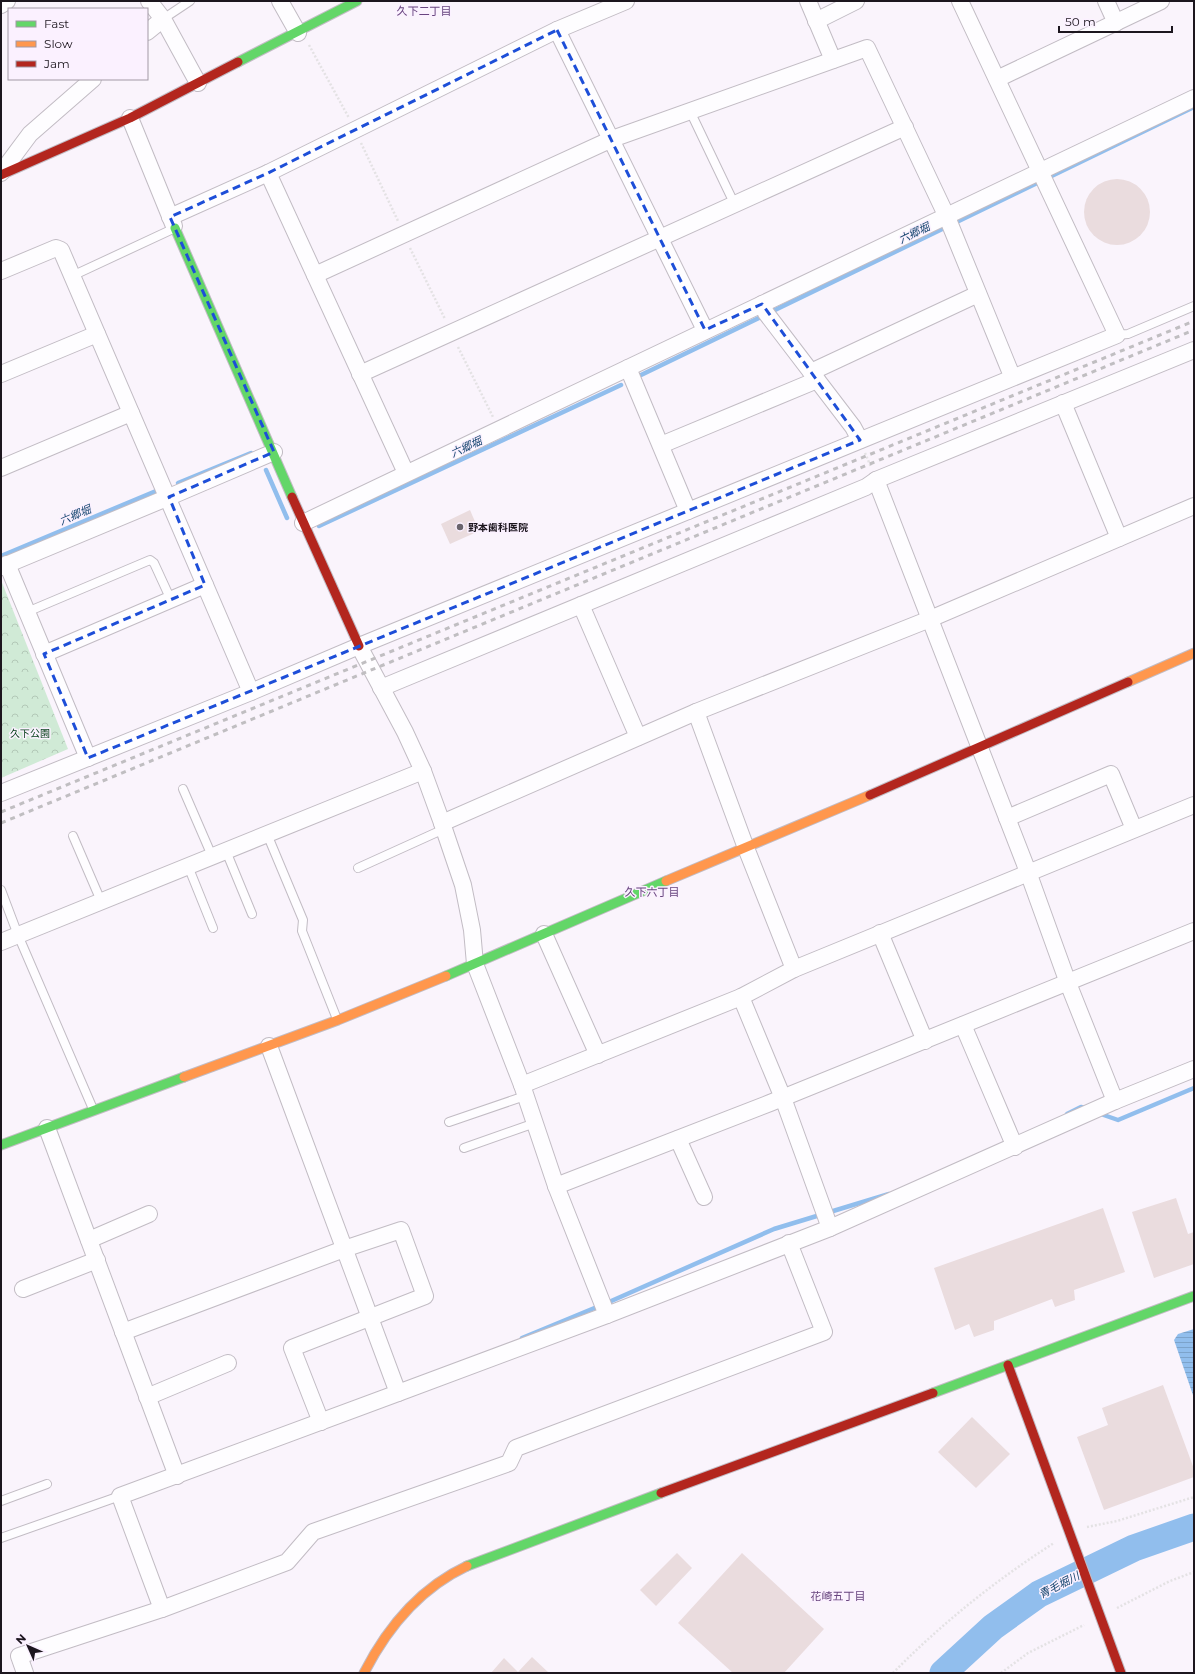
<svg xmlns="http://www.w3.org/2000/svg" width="1195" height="1674" font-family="Montserrat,'Noto Sans JP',sans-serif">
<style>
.park{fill:url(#park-crowns)}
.water{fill:url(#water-rules)}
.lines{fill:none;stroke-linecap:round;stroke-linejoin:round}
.stream{stroke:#91beed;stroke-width:4.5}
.river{stroke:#91beed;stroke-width:27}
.building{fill:#eadcde}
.lane-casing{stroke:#c2bcc4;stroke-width:10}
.street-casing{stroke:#c2bcc4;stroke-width:18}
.fast-casing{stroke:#c2bcc4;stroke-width:11}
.slow-casing{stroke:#c2bcc4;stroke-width:11}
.jam-casing{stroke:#c2bcc4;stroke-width:11}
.path{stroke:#e4e2e4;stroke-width:2.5;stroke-dasharray:2 2;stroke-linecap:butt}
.lane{stroke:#fefdff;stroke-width:8}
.street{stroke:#fefdff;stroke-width:16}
.fast{stroke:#63d668;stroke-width:9}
.slow{stroke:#ff974d;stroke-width:9}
.jam{stroke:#b3261e;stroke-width:9}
.rail{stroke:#c0bec1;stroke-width:3;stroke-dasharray:5 5;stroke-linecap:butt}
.marked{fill:none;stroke:#1d4ed8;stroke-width:3;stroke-dasharray:8 5;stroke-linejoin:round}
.poi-dot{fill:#6a646c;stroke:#fbf1ff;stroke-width:1.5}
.labels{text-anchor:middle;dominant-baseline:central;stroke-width:3;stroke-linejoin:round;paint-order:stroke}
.poi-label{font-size:10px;font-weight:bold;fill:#1c161e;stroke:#fbf1ff;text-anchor:start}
.park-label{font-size:10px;fill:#003c15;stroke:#fbf1ff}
.neighbourhood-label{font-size:11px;fill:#68457f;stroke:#fbf1ff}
.water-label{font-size:11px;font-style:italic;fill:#164670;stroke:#fbf1ff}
</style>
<defs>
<pattern id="park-crowns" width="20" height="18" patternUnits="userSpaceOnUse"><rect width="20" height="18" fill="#d0ead6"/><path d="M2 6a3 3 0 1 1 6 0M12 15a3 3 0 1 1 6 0" fill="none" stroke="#b2c8b7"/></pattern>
<pattern id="water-rules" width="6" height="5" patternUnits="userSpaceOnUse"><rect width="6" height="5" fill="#91beed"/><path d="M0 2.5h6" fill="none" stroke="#7ca3cb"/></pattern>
</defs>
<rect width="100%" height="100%" fill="#faf4fc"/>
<path class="park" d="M1,580L68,749L1,778Z"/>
<path class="water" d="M1194,1329V1398L1174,1340L1178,1334Z"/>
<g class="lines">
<g class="stream">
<path d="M641,375L1194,107"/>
<path d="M266,470L287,518"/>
<path d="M178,483L251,453"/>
<path d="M319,526L621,385"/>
<path d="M1,556L156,491"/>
<path d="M1098,1113L1118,1120L1194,1088"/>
<path d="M1067,1114L1081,1107L1087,1109"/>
<path d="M522,1338L609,1302L774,1229L889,1194"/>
</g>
<path class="river" d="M943,1673L993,1627L1039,1594L1134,1548L1194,1527"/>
</g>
<g class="building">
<circle cx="1117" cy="212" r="33"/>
<path d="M470,510L479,531L450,544L441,524Z"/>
<path d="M1176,1198L1188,1234L1194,1232V1264L1154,1278L1132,1212Z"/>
<path d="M1103,1208L1125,1272L1074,1290L1075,1300L1055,1307L1052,1299L994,1321V1330L974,1337L969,1324L955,1330L934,1268Z"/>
<path d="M1163,1385L1194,1469V1477L1104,1510L1077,1437L1108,1425L1102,1408Z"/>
<path d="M972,1417L1010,1454L976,1488L938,1452Z"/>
<path d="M677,1553L692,1568L656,1606L640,1590Z"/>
<path d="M742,1553L824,1629L784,1673H733L678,1623Z"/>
<path d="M532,1657L549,1673H491L504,1658L518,1672Z"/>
</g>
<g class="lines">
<defs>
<g id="lane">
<path d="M163,19L190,1"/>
<path d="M690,111L734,203"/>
<path d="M72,276L175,228"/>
<path d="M1117,335L1128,334L1194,306"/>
<path d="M27,612L150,560L154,563L171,600"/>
<path d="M183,789L212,856"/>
<path d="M267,834L303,920L302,931L337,1019"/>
<path d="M73,836L101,901"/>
<path d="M226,851L252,914"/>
<path d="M188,866L213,928"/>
<path d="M358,868L444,829"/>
<path d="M1,890L18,935L93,1109"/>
<path d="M449,1122L525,1096"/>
<path d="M464,1148L535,1123"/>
<path d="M1,1501L47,1484"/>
<path d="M1,1538L120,1496"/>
</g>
<g id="street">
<path d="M149,1L163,19L198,83"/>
<path d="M280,1L298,33"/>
<path d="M808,1L833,60"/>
<path d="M1106,1L1116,23"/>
<path d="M1,5L7,1"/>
<path d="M816,21L856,1"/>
<path d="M557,30L705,330"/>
<path d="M147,32L163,19"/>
<path d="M997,79L1161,1"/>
<path d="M130,118L174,226"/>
<path d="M1,173L30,134L93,79"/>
<path d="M268,173L406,473"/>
<path d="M170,217L268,173L557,30L626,1"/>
<path d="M1,271L56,248L61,250L251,692"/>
<path d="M315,275L612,139L867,48L947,217L1012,376"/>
<path d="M762,304L766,313L853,427L860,440"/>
<path d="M628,368L688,511"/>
<path d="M811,372L978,294"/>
<path d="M1,374L97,334"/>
<path d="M360,374L905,127"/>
<path d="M1063,403L1119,538"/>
<path d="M661,445L817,380"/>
<path d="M1,468L131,413"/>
<path d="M876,480L1028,872L1068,983L1115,1101"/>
<path d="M303,523L1194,98"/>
<path d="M7,564L88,758"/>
<path d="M1,567L169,497L274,452"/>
<path d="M581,605L638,737"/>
<path d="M359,646L405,732L423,771L442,823L463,885L472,930L475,964L522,1085L556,1186L607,1315"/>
<path d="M44,654L205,585"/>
<path d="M381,688L866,487L876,480L1194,350"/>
<path d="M696,712L746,848L794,969"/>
<path d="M1,793L251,692L359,646L1117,335L960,1"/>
<path d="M1007,818L1111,774L1134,829"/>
<path d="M442,823L696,712L930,619L1194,506"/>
<path d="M880,933L925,1041"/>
<path d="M544,934L598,1055"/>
<path d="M1,942L423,771"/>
<path d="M741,997L783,1098L830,1228"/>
<path d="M963,1025L1015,1147"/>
<path d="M269,1046L398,1393L607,1315L830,1228L1115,1101L1194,1069"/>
<path d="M522,1085L741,997L794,969L1194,805"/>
<path d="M47,1128L177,1476"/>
<path d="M678,1139L704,1197"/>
<path d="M556,1186L770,1103L1194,931"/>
<path d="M89,1240L149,1214"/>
<path d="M23,1289L97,1260"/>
<path d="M123,1332L344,1249L401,1230L425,1296L292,1348L321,1422"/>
<path d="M398,1393L120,1496L162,1609L287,1562L313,1532L509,1463L516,1448L824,1332L789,1243"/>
<path d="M147,1397L228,1363"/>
<path d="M25,1673L19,1656L162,1609"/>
</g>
<g id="fast">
<path d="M238,62L357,1"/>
<path d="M175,228L292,497"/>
<path d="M446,976L666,881"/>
<path d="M1,1145L184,1077"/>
<path d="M933,1393L1194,1296"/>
<path d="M467,1566L661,1493"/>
</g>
<g id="slow">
<path d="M1128,682L1194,653"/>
<path d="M666,881L870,795"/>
<path d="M184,1077L338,1020L446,976"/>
<path d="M364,1673C387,1628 420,1588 467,1566"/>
</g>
<g id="jam">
<path d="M1,175L130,118L238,62"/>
<path d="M292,497L359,646"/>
<path d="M870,795L1128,682"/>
<path d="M1008,1365L1121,1673"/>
<path d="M661,1493L933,1393"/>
</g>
</defs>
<use href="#lane" class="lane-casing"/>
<use href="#street" class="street-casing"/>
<use href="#fast" class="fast-casing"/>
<use href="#slow" class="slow-casing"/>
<use href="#jam" class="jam-casing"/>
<g class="path">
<path d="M309,45L349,118"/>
<path d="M361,143L398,221"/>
<path d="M410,248L445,319"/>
<path d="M458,347L493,417"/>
<path d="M865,453L871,467"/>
<path d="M1087,1527L1117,1521L1194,1497"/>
<path d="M1117,1608L1170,1581L1194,1572"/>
<path d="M893,1673C941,1624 996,1580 1054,1543"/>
<path d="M1001,1673L1028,1653L1084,1625"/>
</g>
<use href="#lane" class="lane"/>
<use href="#street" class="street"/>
<use href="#fast" class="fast"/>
<use href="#slow" class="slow"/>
<use href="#jam" class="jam"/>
<g class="rail">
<path d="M1,812L1194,321"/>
<path d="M1,823L1194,330"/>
</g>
</g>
<path class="marked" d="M557,30L705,330L762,304L860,440L88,758L44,654L205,585L169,497L274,452L170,217L268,173Z"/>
<circle class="poi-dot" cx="460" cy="527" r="4"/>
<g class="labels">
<g class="poi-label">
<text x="468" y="527">野本歯科医院</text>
</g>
<g class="park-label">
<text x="30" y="733">久下公園</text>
</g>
<g class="neighbourhood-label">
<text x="424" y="11">久下二丁目</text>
<text x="652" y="892">久下六丁目</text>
<text x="838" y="1596">花崎五丁目</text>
</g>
<g class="water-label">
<text transform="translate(914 233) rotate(-26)">六郷堀</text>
<text transform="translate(466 447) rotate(-25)">六郷堀</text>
<text transform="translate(75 515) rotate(-23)">六郷堀</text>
<text transform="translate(1059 1585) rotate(-27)">青毛堀川</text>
</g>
</g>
<rect width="1195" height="1674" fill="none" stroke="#1c161e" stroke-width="4"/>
<rect x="8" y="8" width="140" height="72" fill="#fbf1ff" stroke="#a299a5"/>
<rect x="16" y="21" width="20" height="6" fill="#63d668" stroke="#a299a5"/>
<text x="44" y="28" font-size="12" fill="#1c161e">Fast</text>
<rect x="16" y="41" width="20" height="6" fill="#ff974d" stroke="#a299a5"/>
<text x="44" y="48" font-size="12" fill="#1c161e">Slow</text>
<rect x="16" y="61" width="20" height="6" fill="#b3261e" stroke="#a299a5"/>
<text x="44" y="68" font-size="12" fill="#1c161e">Jam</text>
<g transform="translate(28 1646) rotate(315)" stroke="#fbf1ff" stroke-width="3" paint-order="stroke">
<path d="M0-3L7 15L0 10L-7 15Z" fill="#1c161e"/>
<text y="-6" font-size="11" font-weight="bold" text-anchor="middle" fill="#1c161e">N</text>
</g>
<path d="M1059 26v6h113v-6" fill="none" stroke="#1c161e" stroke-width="2"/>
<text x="1065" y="26" font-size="12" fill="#1c161e" stroke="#fbf1ff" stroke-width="3" paint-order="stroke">50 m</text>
</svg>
